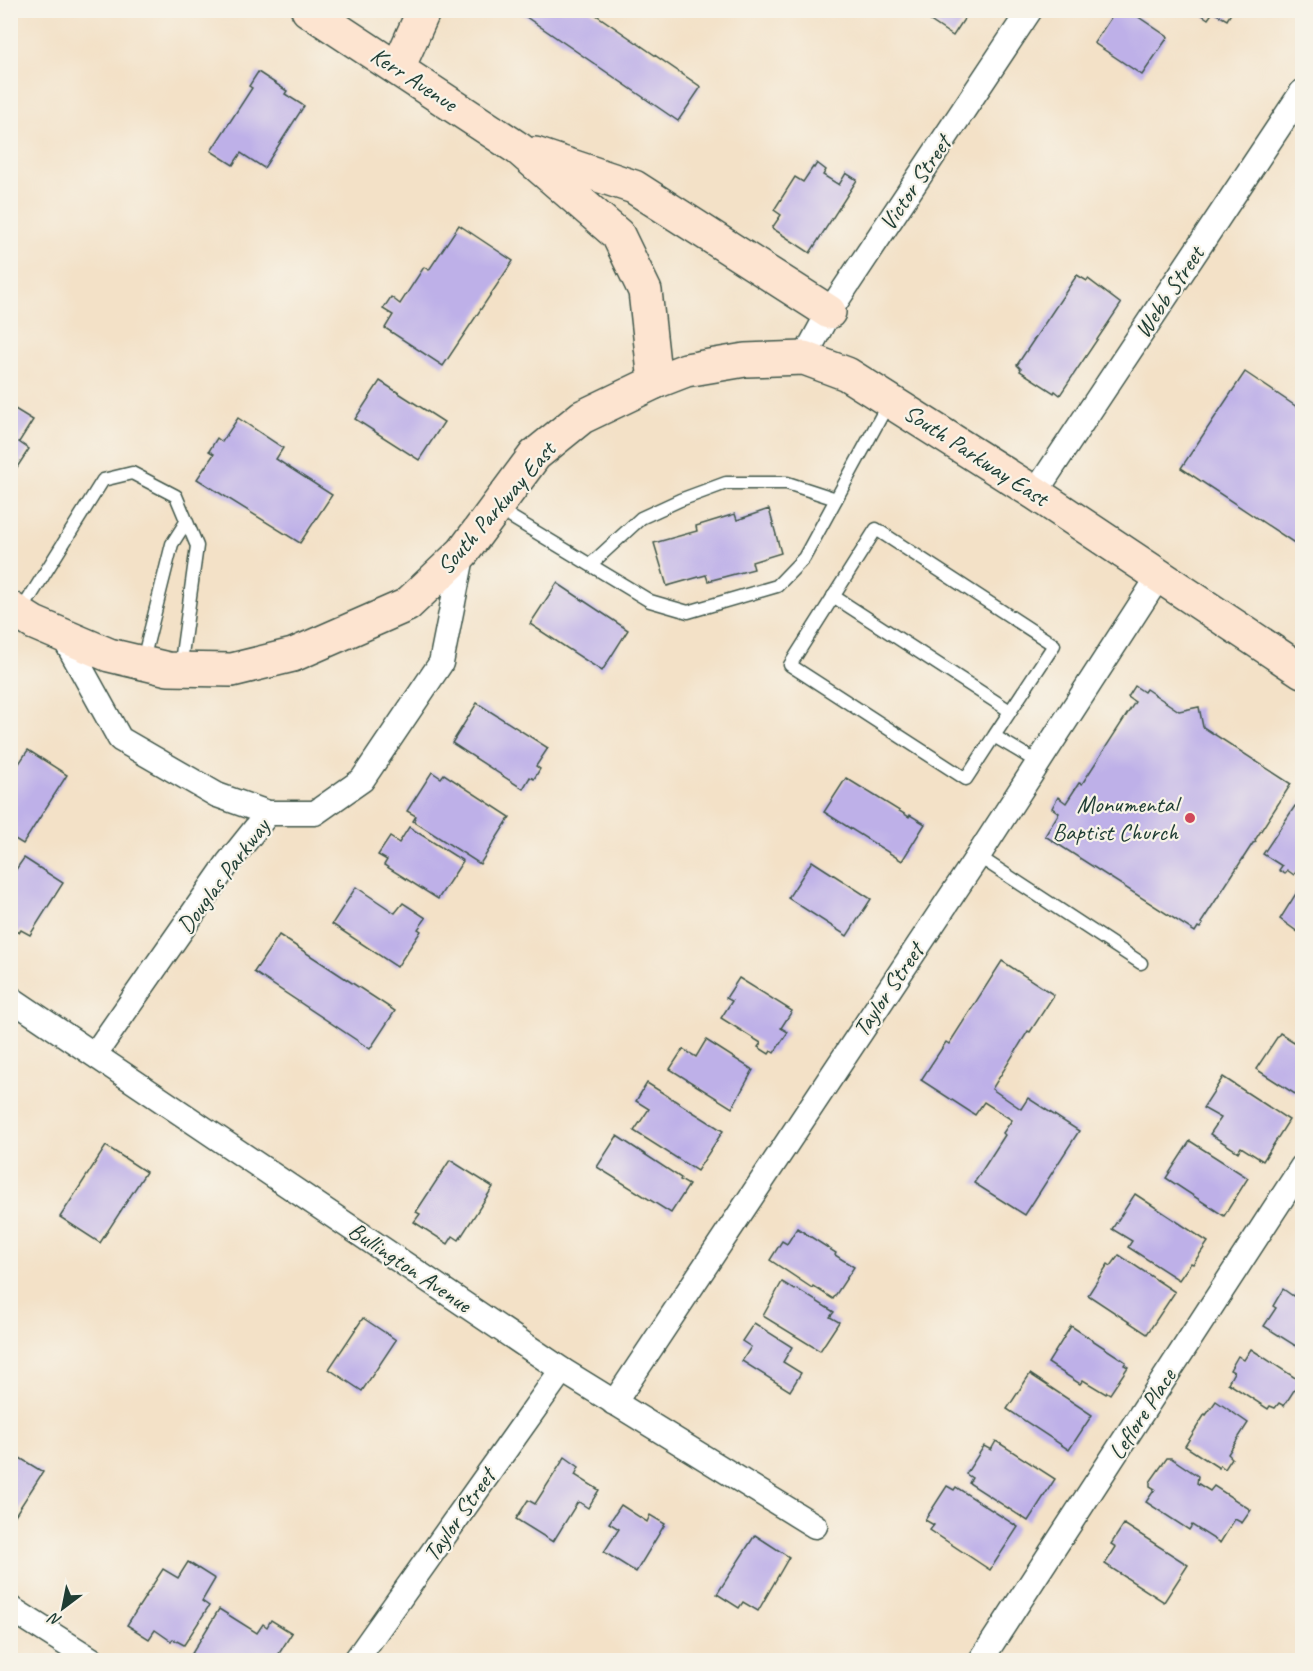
<svg xmlns="http://www.w3.org/2000/svg" width="1313" height="1671" font-family="Caveat,sans-serif">
<style>
.building{fill:#beb0e8}
.lines{fill:none;stroke-linecap:round;stroke-linejoin:round}
.lane-casing{stroke:#3f564a;stroke-width:15}
.street-casing{stroke:#3f564a;stroke-width:27}
.secondary-casing{stroke:#3f564a;stroke-width:36}
.lane{stroke:#fff;stroke-width:12}
.street{stroke:#fff;stroke-width:24}
.secondary{stroke:#fde4d0;stroke-width:33}
.poi-dot{fill:#d1495b;stroke:#f7f3e8;stroke-width:2}
.labels{text-anchor:middle;dominant-baseline:central;stroke-width:4.5;stroke-linejoin:round;paint-order:stroke}
.street-label{font-size:24px;fill:#1f3d34;stroke:#f7f3e8}
.poi-label{font-size:24px;fill:#1f3d34;stroke:#f7f3e8;text-anchor:end}
</style>
<rect width="100%" height="100%" fill="#f7f3e8"/>
<filter id="ink" filterUnits="userSpaceOnUse"><feTurbulence type="fractalNoise" baseFrequency=".0167" numOctaves="2"/><feDisplacementMap in="SourceGraphic" scale="12" xChannelSelector="R" yChannelSelector="G"/><feConvolveMatrix kernelMatrix="1 2 1 2 8 2 1 2 1" color-interpolation-filters="sRGB"/></filter>
<filter id="wash" filterUnits="userSpaceOnUse"><feTurbulence type="fractalNoise" baseFrequency=".008" numOctaves="4" result="noise"/><feDisplacementMap in="SourceGraphic" scale="24" xChannelSelector="R" yChannelSelector="G"/><feGaussianBlur stdDeviation="1.35" result="paint"/><feColorMatrix in="noise" values="0 0 0 0 0 0 0 0 0 0 0 0 0 0 0 0 0 1.4 0 .05"/><feComposite in="paint" operator="in"/></filter>
<g filter="url(#wash)">
<rect width="100%" height="100%" fill="#f3e1c7"/>
<g id="blocks">
<g class="building">
<path d="M516,10H589L701,87L678,121Z"/>
<path d="M914,10H970L953,36Z"/>
<path d="M1116,10H1128L1168,37L1142,75L1094,43Z"/>
<path d="M1195,10H1233L1227,20L1213,12L1208,19Z"/>
<path d="M258,72L287,91L285,94L304,106L264,168L241,153L233,165L211,151L252,88L249,86Z"/>
<path d="M817,163L826,170L823,175L839,185L846,173L857,180L810,253L772,228L781,215L774,210L795,177L803,182L813,167L814,168Z"/>
<path d="M459,225L513,261L443,366L385,328L393,315L383,309L391,297L400,304L424,267L429,270Z"/>
<path d="M1077,275L1087,281L1088,279L1121,304L1060,395L1055,391L1054,393L1020,371L1021,369L1017,365Z"/>
<path d="M1245,372L1297,407L1302,399V548L1181,468Z"/>
<path d="M380,381L444,422L419,460L355,419Z"/>
<path d="M10,406L33,420L19,442L29,449L10,478Z"/>
<path d="M238,418L283,448L276,459L332,495L300,543L197,479L214,454L209,451L217,438L222,442Z"/>
<path d="M769,509L781,553L752,562L754,569L708,581L706,575L667,586L654,543L697,531L696,526L735,514L737,520Z"/>
<path d="M557,583L628,630L602,671L530,624Z"/>
<path d="M1135,686L1144,692L1146,689L1179,711L1199,707L1203,727L1291,784L1255,840L1256,842L1253,843L1201,923L1203,924L1200,928L1198,927L1195,932L1045,836L1059,813L1052,808L1058,797L1066,803L1079,783L1082,784L1135,702L1128,697Z"/>
<path d="M477,703L548,748L536,766L540,769L534,779L530,777L523,789L452,743Z"/>
<path d="M28,750L67,775L23,844L10,836V777Z"/>
<path d="M432,772L441,778L444,774L510,817L480,864L413,821L416,816L407,811Z"/>
<path d="M846,778L909,817L910,815L925,824L902,861L824,812Z"/>
<path d="M1301,800L1302,863L1294,875L1287,870L1285,874L1279,870L1282,866L1263,854L1295,806L1297,807Z"/>
<path d="M409,827L463,861L438,899L384,865L387,860L378,855L390,837L399,843Z"/>
<path d="M24,858L63,883L30,935L21,930L19,933L10,928V878Z"/>
<path d="M812,861L871,899L847,936L788,898Z"/>
<path d="M1302,884V935L1280,919Z"/>
<path d="M356,887L395,913L403,903L426,918L418,929L421,931L397,967L332,924Z"/>
<path d="M279,935L395,1011L370,1049L254,972Z"/>
<path d="M1002,961L1054,995L1030,1032L1028,1031L992,1089L1021,1109L1028,1098L1079,1131L1025,1215L974,1183L1005,1135L1003,1133L1012,1120L984,1102L975,1115L921,1080L946,1042L949,1044Z"/>
<path d="M739,978L792,1011L781,1028L788,1032L774,1053L771,1051L769,1054L758,1047L761,1043L721,1018L732,1001L726,998Z"/>
<path d="M1280,1033L1302,1047V1089L1300,1088L1295,1094L1256,1069Z"/>
<path d="M706,1040L753,1070L732,1108L670,1069L683,1049L696,1057Z"/>
<path d="M1223,1077L1289,1120L1263,1161L1241,1147L1238,1152L1210,1134L1221,1118L1203,1108Z"/>
<path d="M647,1083L723,1131L697,1171L634,1131L649,1109L636,1101Z"/>
<path d="M617,1136L681,1178L680,1180L689,1185L671,1213L597,1167Z"/>
<path d="M1190,1141L1248,1178L1224,1216L1166,1178Z"/>
<path d="M106,1146L146,1172L100,1243L60,1217Z"/>
<path d="M450,1160L493,1187L459,1240L453,1236L448,1244L414,1222L420,1214L416,1212Z"/>
<path d="M1135,1194L1208,1242L1193,1264L1191,1263L1179,1280L1128,1247L1132,1241L1112,1229Z"/>
<path d="M797,1228L836,1253L835,1255L854,1267L833,1299L813,1286L812,1288L770,1260L782,1241L787,1244Z"/>
<path d="M1119,1255L1175,1292L1147,1334L1088,1295L1108,1264L1111,1266Z"/>
<path d="M782,1282L795,1290L797,1289L834,1312L830,1317L839,1322L820,1351L763,1316Z"/>
<path d="M1283,1289L1293,1296L1296,1292L1302,1296V1350L1264,1326L1276,1308L1273,1306Z"/>
<path d="M363,1318L396,1340L362,1391L329,1369Z"/>
<path d="M754,1323L792,1347L783,1362L801,1373L790,1391L742,1361L751,1347L742,1341Z"/>
<path d="M1071,1326L1126,1362L1124,1365L1128,1367L1110,1394L1107,1392L1106,1394L1083,1380L1080,1384L1048,1363Z"/>
<path d="M1251,1349L1300,1381L1284,1406L1279,1403L1275,1408L1270,1406L1268,1409L1228,1383L1234,1372L1230,1370L1238,1356L1244,1360Z"/>
<path d="M1030,1374L1092,1415L1069,1450L1007,1409Z"/>
<path d="M1216,1401L1248,1423L1228,1454L1232,1458L1225,1469L1220,1465L1219,1468L1185,1446L1205,1414L1206,1415Z"/>
<path d="M996,1441L1055,1479L1028,1521L969,1483L972,1478L966,1474L984,1446L991,1450Z"/>
<path d="M10,1452L43,1472L10,1523Z"/>
<path d="M565,1457L579,1467L575,1475L599,1490L588,1508L579,1502L577,1503L553,1542L516,1519L528,1500L535,1504Z"/>
<path d="M1167,1458H1171L1198,1476L1197,1483L1210,1491L1214,1486L1251,1510L1242,1523L1235,1519L1220,1543L1192,1525L1189,1530L1146,1502L1155,1489L1150,1486V1482Z"/>
<path d="M947,1486L954,1490L956,1487L1018,1527L990,1570L930,1530L934,1525L925,1520Z"/>
<path d="M621,1505L647,1522L650,1515L665,1524L636,1572L604,1552L619,1529L609,1523Z"/>
<path d="M1124,1524L1188,1565L1164,1602L1105,1564L1116,1547L1111,1544Z"/>
<path d="M755,1535L789,1557L758,1611L743,1602L739,1608L717,1594Z"/>
<path d="M188,1562L215,1579L202,1601L209,1606L184,1645L173,1639L171,1641L155,1630L149,1639L127,1625L163,1569L178,1578Z"/>
<path d="M219,1609L257,1633L263,1624L267,1627L271,1620L292,1633L275,1660H188Z"/>
<path d="M1302,1650V1660H1296Z"/>
</g>
</g>
</g>
<g filter="url(#ink)">
<use href="#blocks" fill-opacity="0" stroke="#3f564a" stroke-width="1.5"/>
<g class="lines">
<defs>
<g id="lane">
<path d="M496,508L650,601L688,612L777,586L804,558L889,402"/>
<path d="M591,564L641,518L680,500L726,483H787L836,499"/>
<path d="M833,596L1010,711"/>
<path d="M20,613L103,480L132,473L176,496L197,546L180,669"/>
<path d="M143,660L172,544L186,522"/>
<path d="M994,736L966,779L790,665L876,529L1054,645L994,736L1039,763"/>
<path d="M978,856L1141,963"/>
</g>
<g id="street">
<path d="M804,358L829,312L1030,10"/>
<path d="M1035,493L1302,92"/>
<path d="M63,636L120,739L217,795L268,813H315L362,780L441,663L463,552"/>
<path d="M10,998L562,1370L815,1526"/>
<path d="M95,1054L228,863L268,813"/>
<path d="M614,1403L978,856L1159,576"/>
<path d="M10,1608L92,1660"/>
<path d="M356,1660L562,1370"/>
<path d="M981,1660L1302,1167"/>
</g>
<g id="secondary">
<path d="M308,10L519,149L618,235L645,291L655,382"/>
<path d="M398,68L424,10"/>
<path d="M535,154L634,187L829,312"/>
<path d="M10,608L34,623L109,655L168,669L232,670L293,655L407,605L463,552L535,455L582,417L655,382L686,370L745,360L804,358L847,374L1035,493L1302,671"/>
</g>
</defs>
<use href="#lane" class="lane-casing"/>
<use href="#street" class="street-casing"/>
<use href="#secondary" class="secondary-casing"/>
<use href="#lane" class="lane"/>
<use href="#street" class="street"/>
<use href="#secondary" class="secondary"/>
</g>
</g>
<circle class="poi-dot" cx="1190" cy="818" r="6"/>
<g class="labels">
<g class="street-label">
<text transform="translate(414 79) rotate(33)">Kerr Avenue</text>
<text transform="translate(915 183) rotate(-56)">Victor Street</text>
<text transform="translate(1169 292) rotate(-56)">Webb Street</text>
<text transform="translate(976 455) rotate(33)">South Parkway East</text>
<text transform="translate(496 508) rotate(-49)">South Parkway East</text>
<text transform="translate(223 876) rotate(-53)">Douglas Parkway</text>
<text transform="translate(888 990) rotate(-56)">Taylor Street</text>
<text transform="translate(410 1267) rotate(34)">Bullington Avenue</text>
<text transform="translate(1142 1414) rotate(-57)">Leflore Place</text>
<text transform="translate(459 1515) rotate(-55)">Taylor Street</text>
</g>
<g class="poi-label">
<text x="1178" y="804">Monumental<tspan x="1178" dy="28">Baptist Church</tspan></text>
</g>
</g>
<rect width="1313" height="1671" fill="none" stroke="#f7f3e8" stroke-width="36"/>
<g transform="translate(63 1608) rotate(212)" stroke="#f7f3e8" stroke-width="4.5" paint-order="stroke">
<path d="M0-4.5L10 22L0 15L-10 22Z" fill="#1f3d34"/>
<text y="-9" font-size="16" font-weight="bold" text-anchor="middle" fill="#1f3d34">N</text>
</g>
</svg>
